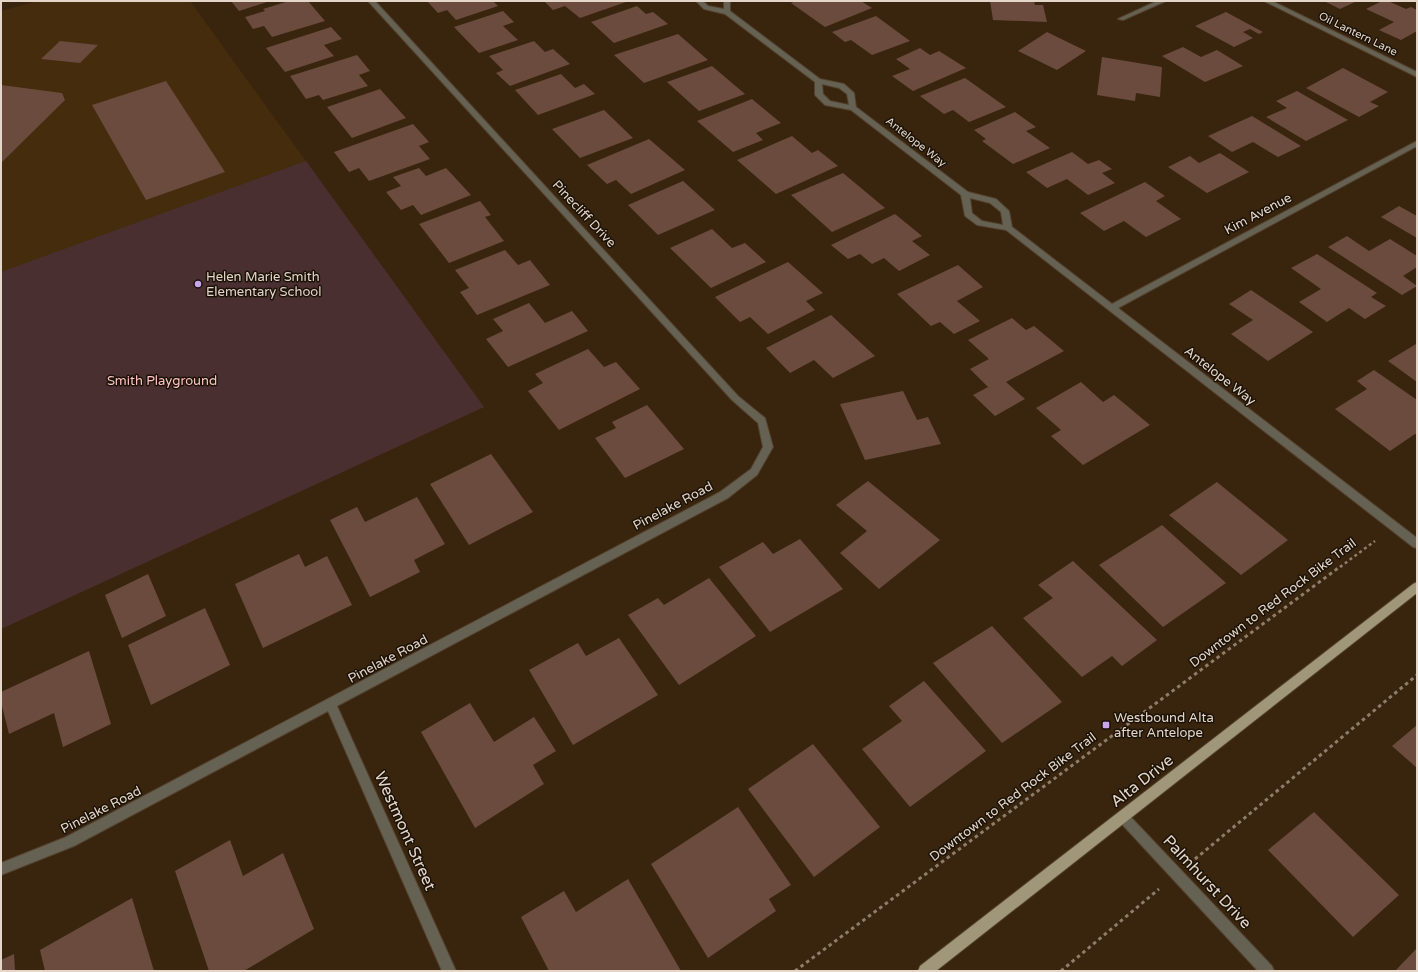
<svg xmlns="http://www.w3.org/2000/svg" width="1418" height="972" font-family="'Varela Round',sans-serif">
<style>
.built{fill:#452c0d}
.green{fill:#4a2f30}
.building{fill:#6a4b3e}
.lines{fill:none;stroke-linecap:round;stroke-linejoin:round}
.minor-casing{stroke:#54412c;stroke-width:2}
.major-casing{stroke:#54412c;stroke-width:2}
.path-far1{stroke:#8e7d6b;stroke-width:2.5;stroke-dasharray:3 3;stroke-linecap:butt}
.path{stroke:#8e7d6b;stroke-width:3;stroke-dasharray:3.5 3.5;stroke-linecap:butt}
.minor{fill:#656153;fill-rule:evenodd}
.major{fill:#a0977b;fill-rule:evenodd}
.poi-dot{fill:#c8a5ee;stroke:#1a1107;stroke-width:1.5}
.labels{text-anchor:middle;dominant-baseline:central;stroke-width:3;stroke-linejoin:round;paint-order:stroke}
.far-street-label{font-size:11px;fill:#e4d6c9;stroke:#1a1107}
.street-label{font-size:13px;fill:#e4d6c9;stroke:#1a1107}
.poi-label{font-size:13px;fill:#e4d6c9;stroke:#1a1107;text-anchor:start}
.park-label{font-size:13px;fill:#fdc3c2;stroke:#1a1107}
.near-street-label{font-size:16px;fill:#e4d6c9;stroke:#1a1107}
</style>
<rect width="100%" height="100%" fill="#39250e"/>
<path class="built" d="M38,1H190L484,407L1,629V11Z"/>
<path class="green" d="M306,161L484,407L1,629V272Z"/>
<g class="building">
<path d="M231,1H270L239,11Z"/>
<path d="M289,1H308L325,21L272,37L264,26L253,29L245,17L265,11L263,9Z"/>
<path d="M427,1H493L498,6L456,20L447,10L438,13Z"/>
<path d="M544,1H629L580,18L565,6L553,10Z"/>
<path d="M796,1H861L872,8L825,27L791,3Z"/>
<path d="M990,1H1034L1035,5H1043L1047,22L993,20Z"/>
<path d="M1324,1H1357L1340,9Z"/>
<path d="M1382,1H1388L1406,9L1411,7L1417,10V31L1401,40L1379,30L1394,22L1366,9Z"/>
<path d="M637,6L646,14L653,12L668,24L614,43L591,22Z"/>
<path d="M503,11L514,22L503,26L518,40L479,53L454,27Z"/>
<path d="M1226,12L1263,32L1259,34L1250,29L1243,32L1253,38L1234,47L1195,26Z"/>
<path d="M876,16L910,41L872,55L851,40L845,42L832,32Z"/>
<path d="M331,27L342,39L324,45L334,56L285,72L266,48Z"/>
<path d="M1047,32L1086,51L1057,70L1018,51Z"/>
<path d="M678,34L708,60L644,83L614,55Z"/>
<path d="M60,41L98,45L80,63L41,59Z"/>
<path d="M534,41L545,52L553,49L570,64L510,86L496,73L503,70L489,56Z"/>
<path d="M1183,47L1201,57L1217,50L1243,66L1205,82L1162,56Z"/>
<path d="M920,48L930,55L939,51L966,68L913,91L892,76L910,69L896,59Z"/>
<path d="M357,55L370,71L359,75L368,86L323,100L319,95L306,99L290,76Z"/>
<path d="M1102,57L1162,67L1160,97L1136,93L1135,101L1097,95Z"/>
<path d="M712,66L745,94L699,111L667,82Z"/>
<path d="M1343,68L1388,92L1370,102L1379,106L1359,117L1306,88Z"/>
<path d="M561,74L575,88L584,84L595,94L538,115L515,90Z"/>
<path d="M965,78L1006,107L969,122L953,110L944,114L920,96Z"/>
<path d="M166,81L225,172L146,200L92,105Z"/>
<path d="M1,85L62,93L65,100L1,163Z"/>
<path d="M380,89L406,118L352,138L327,107Z"/>
<path d="M1297,91L1348,120L1306,141L1266,117L1287,108L1276,101Z"/>
<path d="M752,99L781,123L756,133L763,140L733,152L697,121Z"/>
<path d="M604,110L633,138L580,158L552,129Z"/>
<path d="M1015,112L1036,127L1026,131L1050,148L1013,164L982,141L986,139L974,130Z"/>
<path d="M1252,116L1301,146L1278,157L1253,142L1232,152L1208,136Z"/>
<path d="M413,124L429,142L419,146L430,159L369,181L359,168L349,172L334,152Z"/>
<path d="M792,136L812,153L818,150L838,166L776,194L737,160Z"/>
<path d="M649,139L685,170L631,194L616,180L607,184L587,165Z"/>
<path d="M1072,152L1088,164L1099,160L1112,169L1102,173L1115,183L1088,195L1067,179L1047,188L1026,172Z"/>
<path d="M1220,153L1249,172L1207,193L1168,167L1190,156L1199,163Z"/>
<path d="M419,168L426,176L446,168L471,195L421,215L413,205L401,210L386,192L401,186L393,177Z"/>
<path d="M843,173L885,208L832,232L791,195Z"/>
<path d="M683,181L715,210L658,235L628,205Z"/>
<path d="M1145,182L1165,196L1156,201L1181,219L1146,237L1124,221L1104,231L1080,213Z"/>
<path d="M480,201L491,215L485,217L504,241L449,263L419,224Z"/>
<path d="M1399,206L1417,216V238L1381,217Z"/>
<path d="M895,214L922,236L912,241L930,255L899,271L884,258L872,264L860,254L848,259L831,245Z"/>
<path d="M712,229L732,248L745,243L766,262L711,288L670,248Z"/>
<path d="M1347,236L1369,251L1390,239L1417,256V267L1403,276L1417,286L1402,295L1328,247Z"/>
<path d="M505,250L518,265L530,260L550,285L477,315L460,292L469,288L455,270Z"/>
<path d="M1317,254L1377,293L1371,297L1386,306L1365,319L1349,308L1327,322L1299,302L1321,289L1291,268Z"/>
<path d="M788,262L823,293L806,301L815,310L768,334L750,317L740,322L715,297Z"/>
<path d="M958,265L983,287L957,301L980,321L954,334L940,322L931,326L897,294Z"/>
<path d="M1251,290L1313,332L1268,361L1231,334L1253,320L1229,304Z"/>
<path d="M529,303L545,323L572,311L588,331L508,367L486,339L503,331L493,319Z"/>
<path d="M831,315L875,356L833,378L814,360L790,373L766,348Z"/>
<path d="M1012,318L1026,330L1034,326L1064,351L1006,382L1025,399L995,416L973,395L988,387L970,369L989,359L968,340Z"/>
<path d="M1416,344H1417V382L1388,361Z"/>
<path d="M588,349L604,367L616,362L640,389L559,430L528,391L543,383L535,374Z"/>
<path d="M1374,370L1417,400V435L1415,434L1390,451L1335,409L1367,389L1357,381Z"/>
<path d="M1081,382L1103,402L1114,395L1150,425L1083,465L1051,436L1061,430L1036,408Z"/>
<path d="M903,391L917,420L928,417L941,444L865,460L840,404Z"/>
<path d="M647,405L684,449L625,478L595,438L616,428L612,422Z"/>
<path d="M491,454L533,512L469,545L430,484Z"/>
<path d="M868,481L940,540L879,589L840,553L867,531L836,505Z"/>
<path d="M1217,482L1288,540L1241,575L1169,515Z"/>
<path d="M417,497L445,544L414,560L420,572L370,597L330,520L357,507L365,522Z"/>
<path d="M1162,525L1226,583L1163,627L1099,565Z"/>
<path d="M800,539L843,589L770,632L719,567L763,542L773,554Z"/>
<path d="M299,554L305,567L327,556L352,605L263,648L235,584Z"/>
<path d="M1073,561L1157,640L1122,666L1112,656L1082,677L1023,618L1053,598L1038,585Z"/>
<path d="M148,574L166,616L122,638L105,595Z"/>
<path d="M709,578L756,636L679,685L628,615L658,598L664,605Z"/>
<path d="M205,608L230,665L151,705L128,645Z"/>
<path d="M992,626L1062,702L1002,743L933,663Z"/>
<path d="M619,638L658,695L573,745L529,670L578,643L586,656Z"/>
<path d="M89,651L111,724L63,747L54,713L9,734L1,702V692Z"/>
<path d="M924,681L986,751L910,807L862,749L902,721L889,706Z"/>
<path d="M470,703L494,742L534,717L556,751L533,765L544,784L475,828L421,732Z"/>
<path d="M1417,725V768L1392,746Z"/>
<path d="M813,744L880,827L814,877L748,789Z"/>
<path d="M738,807L791,885L769,899L776,911L708,958L651,864Z"/>
<path d="M1314,812L1399,895L1353,937L1268,850Z"/>
<path d="M230,840L243,876L283,853L314,929L244,971H209L175,871Z"/>
<path d="M628,879L681,971H549L521,917L564,891L576,912Z"/>
<path d="M132,898L154,971H45L40,950Z"/>
<path d="M1417,948V971H1395Z"/>
<path d="M14,954L15,971H1V960Z"/>
</g>
<g class="lines">
<defs>
<g id="minor">
<path d="M368,1H375L738,396L765,418L773,447L757,475L728,498L337,706L456,971H442L328,711L74,846L1,875V863L66,837L720,492L751,469L763,447L758,423L732,400Z"/>
<path d="M696,1H703L708,6L724,9V1H730V11L820,79L844,84L854,93L856,107L968,192L996,199L1009,211L1012,227L1112,304L1417,141V146L1118,308L1417,538V548L1413,547L1006,230L977,225L965,216L961,195L851,110L825,105L815,95V82L725,14L704,9ZM822,84L839,88L847,94L849,105L830,101L823,94ZM970,198L990,203L1001,212L1003,225L982,221L972,213Z"/>
<path d="M1157,1H1166L1123,20L1118,19Z"/>
<path d="M1264,1H1272L1417,72V77Z"/>
<path d="M1123,811L1127,813L1272,966L1274,971H1258L1119,821L1117,817L1119,813Z"/>
</g>
<path id="major" d="M1417,582V593L936,971H918L920,966L1413,584Z"/>
</defs>
<use href="#minor" class="minor-casing"/>
<use href="#major" class="major-casing"/>
<path class="path-far1" d="M1340,567L1375,541"/>
<g class="path">
<path d="M1195,859L1417,675"/>
<path d="M795,971L1341,566"/>
<path d="M1061,971L1159,889"/>
</g>
<use href="#minor" class="minor"/>
<use href="#major" class="major"/>
</g>
<g class="poi-dot">
<circle cx="198" cy="284" r="4"/>
<rect x="1102" y="721" width="8" height="8" rx="2"/>
</g>
<g class="labels">
<g class="far-street-label">
<text transform="translate(1358 34) rotate(26)">Oil Lantern Lane</text>
<text transform="translate(916 142) rotate(38)">Antelope Way</text>
</g>
<g class="street-label">
<text transform="translate(584 214) rotate(47)">Pinecliff Drive</text>
<text transform="translate(1258 214) rotate(-28)">Kim Avenue</text>
<text transform="translate(1220 376) rotate(38)">Antelope Way</text>
<text transform="translate(673 506) rotate(-28)">Pinelake Road</text>
<text transform="translate(1273 603) rotate(-37)">Downtown to Red Rock Bike Trail</text>
<text transform="translate(388 659) rotate(-28)">Pinelake Road</text>
<text transform="translate(1013 797) rotate(-37)">Downtown to Red Rock Bike Trail</text>
<text transform="translate(101 810) rotate(-27)">Pinelake Road</text>
</g>
<g class="poi-label">
<text x="206" y="277">Helen Marie Smith<tspan x="206" dy="15">Elementary School</tspan></text>
<text x="1114" y="718">Westbound Alta<tspan x="1114" dy="15">after Antelope</tspan></text>
</g>
<g class="park-label">
<text x="162" y="381">Smith Playground</text>
</g>
<g class="near-street-label">
<text transform="translate(1142 781) rotate(-38)">Alta Drive</text>
<text transform="translate(405 831) rotate(66)">Westmont Street</text>
<text transform="translate(1207 882) rotate(47)">Palmhurst Drive</text>
</g>
</g>
<rect width="1418" height="972" fill="none" stroke="#e4d6c9" stroke-width="4"/>
</svg>
